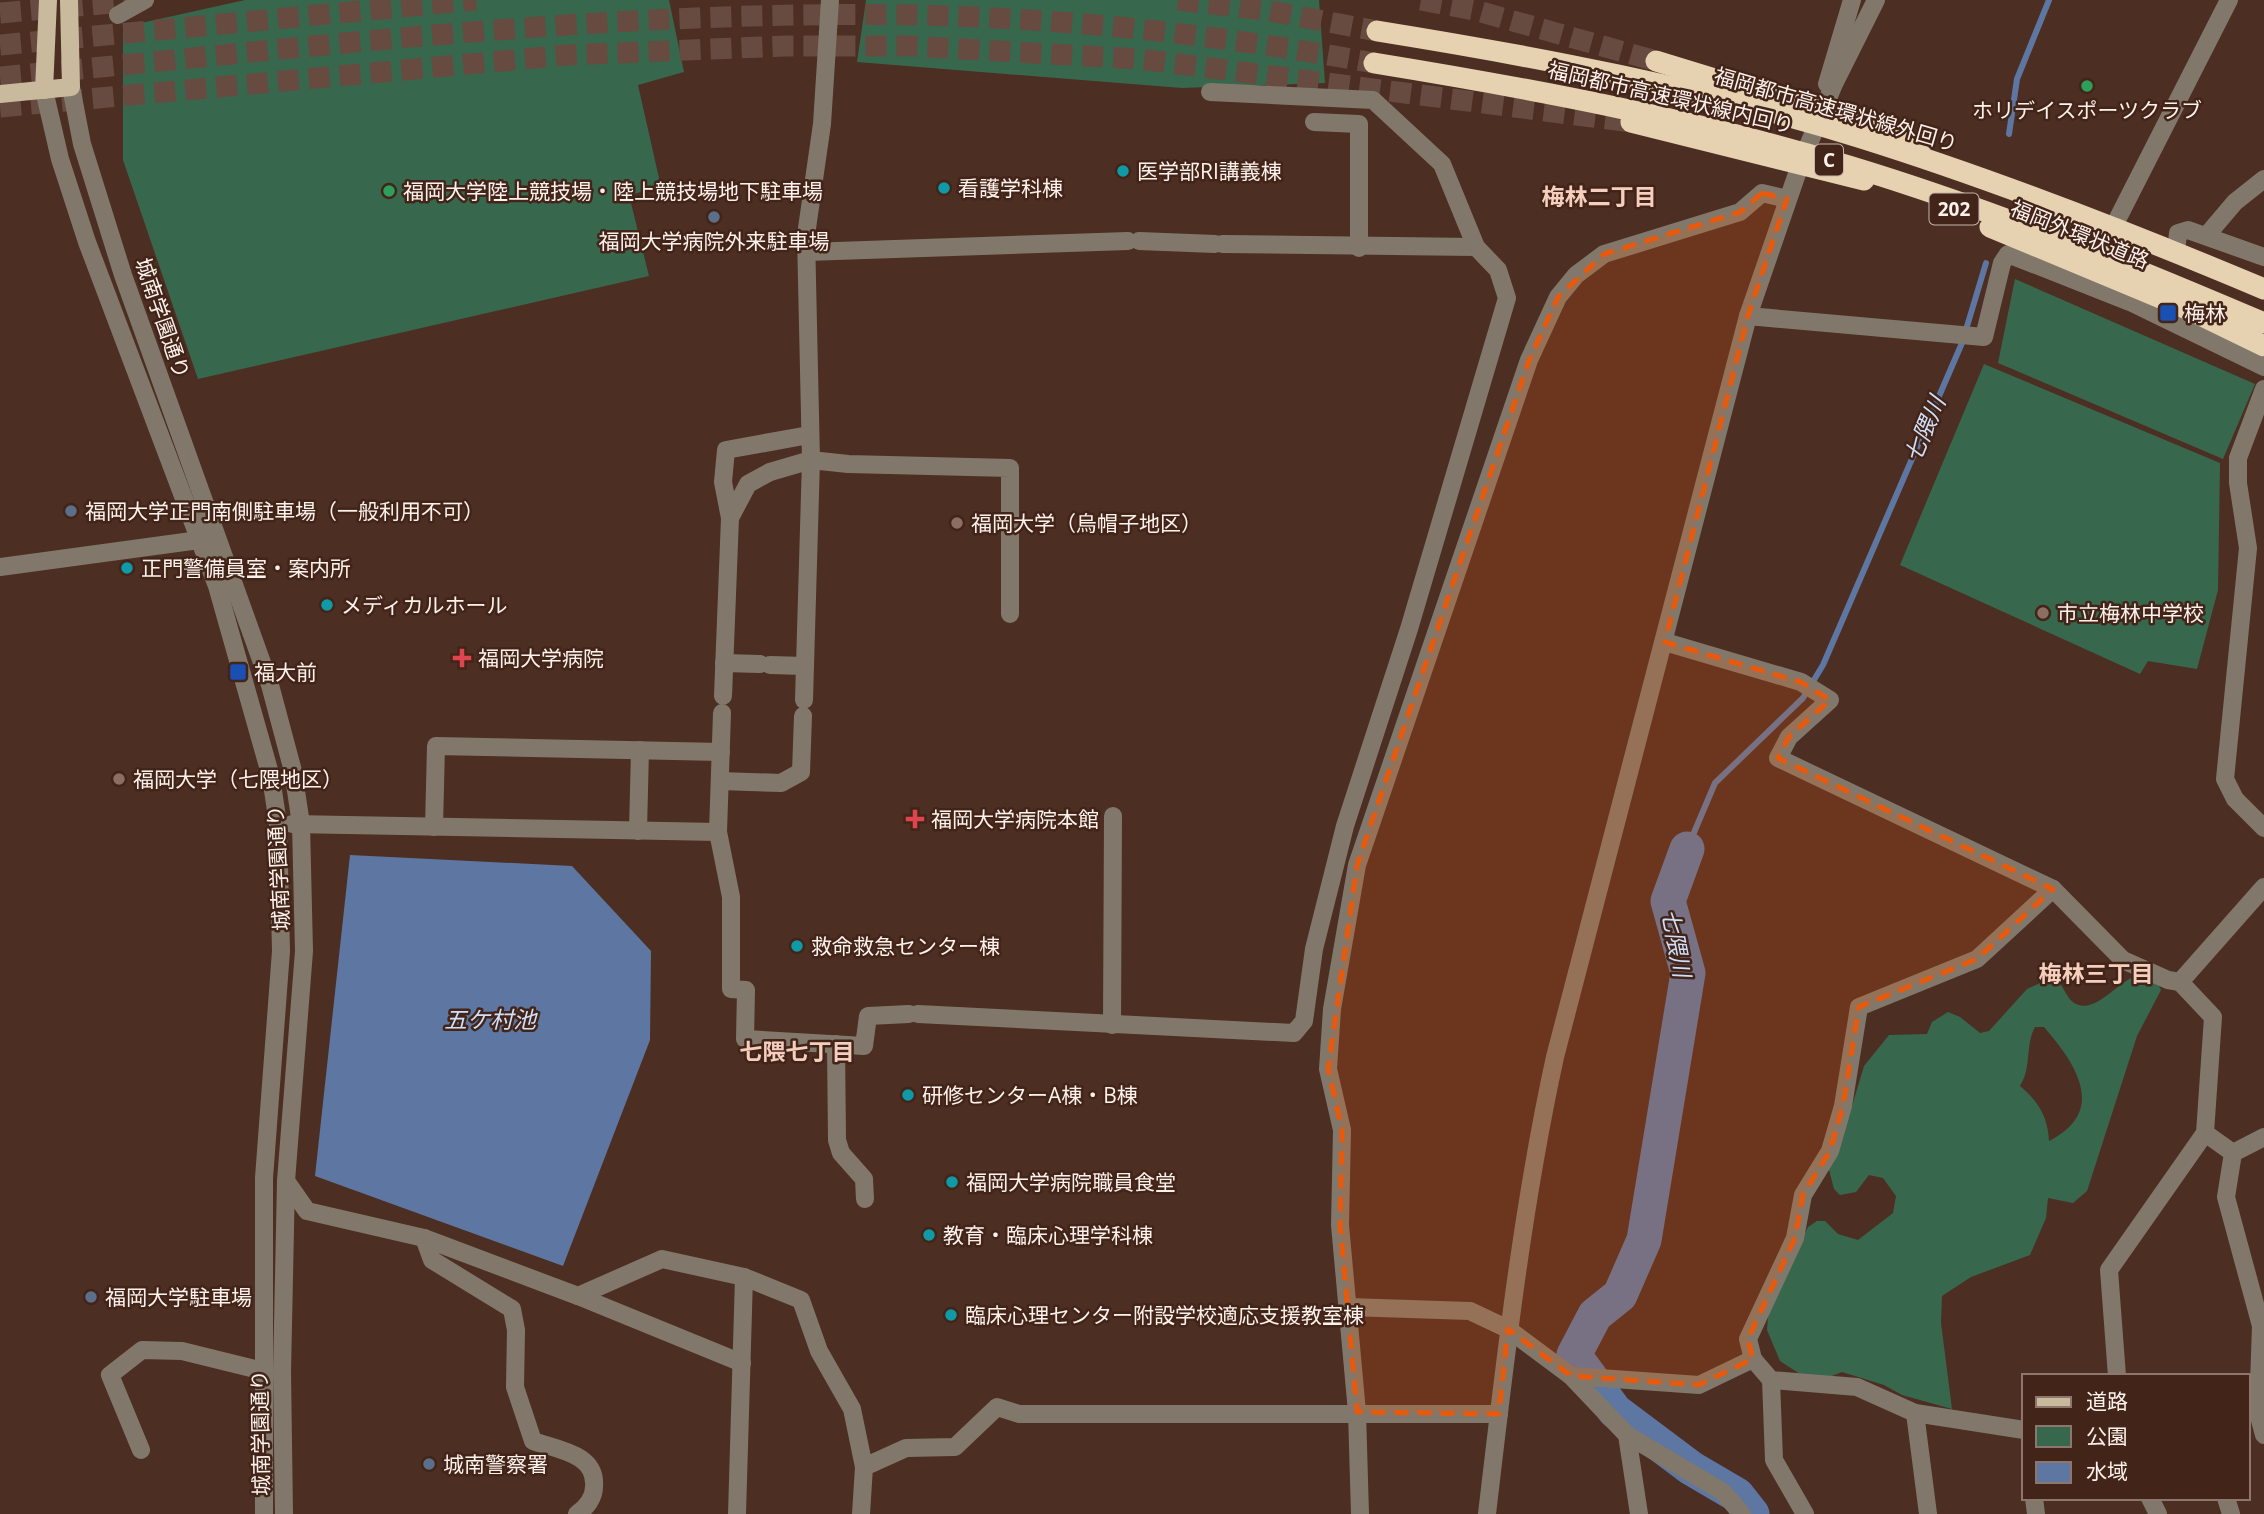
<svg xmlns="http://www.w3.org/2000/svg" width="2264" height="1514" font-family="'Open Sans','Noto Sans JP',sans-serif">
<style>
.green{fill:#37684d;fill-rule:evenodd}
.water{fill:#5d77a2}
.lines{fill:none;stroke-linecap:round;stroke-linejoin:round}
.stream{stroke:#5d77a2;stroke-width:6}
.river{stroke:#5d77a2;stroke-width:35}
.highway-tunnel{stroke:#674b40;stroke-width:21;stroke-dasharray:21 10;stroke-linecap:butt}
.minor{stroke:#81786b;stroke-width:18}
.major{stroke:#c9b99d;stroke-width:18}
.highway{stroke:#e6d2b0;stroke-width:21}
.highway-bridge{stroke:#e6d2b0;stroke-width:21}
.marked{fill:#e8590c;fill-opacity:0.2;stroke:#e8590c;stroke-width:5;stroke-dasharray:14 9;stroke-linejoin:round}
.leisure-dot{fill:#2e9e5b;stroke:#422418;stroke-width:2.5}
.culture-dot{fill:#0f9aa8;stroke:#422418;stroke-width:2.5}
.service-dot{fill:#5c6f8a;stroke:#422418;stroke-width:2.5}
.transit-dot{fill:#1a4fb4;stroke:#422418;stroke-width:2.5}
.education-dot{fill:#8d6e63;stroke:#422418;stroke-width:2.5}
.health-dot{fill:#e0444e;stroke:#422418;stroke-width:2.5}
.labels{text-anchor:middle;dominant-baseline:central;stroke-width:5;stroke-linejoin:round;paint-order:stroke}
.shield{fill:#422418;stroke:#c5b4ac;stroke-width:2}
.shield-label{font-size:19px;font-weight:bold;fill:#fdf1ec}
.street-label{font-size:21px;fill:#fdf1ec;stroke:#422418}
.poi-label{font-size:21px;fill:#fdf1ec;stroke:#422418;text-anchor:start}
.neighbourhood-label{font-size:23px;font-weight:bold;fill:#f5cebe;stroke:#422418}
.water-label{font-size:23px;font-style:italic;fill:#cfdffa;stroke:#422418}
</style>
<rect width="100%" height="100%" fill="#4d2e22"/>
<g class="green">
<path d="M245,0H669L684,72L638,85L661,187L629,195L649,276L198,379L123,160V27Z"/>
<path d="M866,0H1319L1325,83L1182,88L857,62Z"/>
<path d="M2015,279L2255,384L2223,459L1998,363Z"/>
<path d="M1984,364L2220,463L2218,590L2197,669L2148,661L2140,674L1900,565Z"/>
<path d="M2139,975L2157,982L2161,990L2137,1036L2087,1191L2073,1203L2048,1198L2046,1218L2030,1255L1971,1277L1942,1296L1941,1323L1952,1409L1902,1395L1884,1385L1842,1372L1814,1383L1780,1361L1767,1330L1769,1306L1808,1227L1817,1221H1825L1838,1234L1858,1240L1893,1213L1896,1196L1883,1178L1869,1175L1856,1192L1840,1195L1834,1189L1828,1166L1849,1116L1864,1066L1889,1035L1927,1034L1932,1022L1948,1012L1960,1017L1980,1033L1989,1031L2027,989L2051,978C2065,982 2064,998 2076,1004C2097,1014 2119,979 2139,975ZM2035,1027H2044C2076,1064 2108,1111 2049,1141C2048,1117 2038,1101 2020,1086C2032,1067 2025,1045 2035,1027Z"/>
</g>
<path class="water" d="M350,855L572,866L651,951L650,1040L563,1266L315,1176Z"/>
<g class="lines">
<g class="stream">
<path d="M2009,134L2017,79L2049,0"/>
<path d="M1687,849L1715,783L1803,698L1823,665L1962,343L1986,263"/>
</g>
<path class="river" d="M1687,849L1668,901L1688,973L1644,1240L1620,1295L1595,1315L1574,1355L1615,1411L1691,1468L1737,1495L1752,1514"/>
<g class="highway-tunnel">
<path d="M1178,0L1270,11L1377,31"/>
<path d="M1421,0L1474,10L1656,61"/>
<path d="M0,13L146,0"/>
<path d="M0,45L476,0"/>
<path d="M0,77C303,48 607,10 912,15C1067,18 1221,35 1374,63"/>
<path d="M0,107L567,55L786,46H911L1140,59L1631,122"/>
</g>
<g class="minor">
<path d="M118,15L145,0"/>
<path d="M1827,84L1852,0"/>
<path d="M71,87L82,144L123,275L270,685L293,771L301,824L304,951L286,1181L282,1372L284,1514"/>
<path d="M44,90L60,159L87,242L217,586L271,777L278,824L281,951L264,1178V1514"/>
<path d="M1210,92L1373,100L1442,164L1476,247"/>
<path d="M1314,122L1359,124V248"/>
<path d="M2118,218L2229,0"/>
<path d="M2207,235L2235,202L2264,179"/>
<path d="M1139,241L1215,244"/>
<path d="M2177,243L2178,233L2188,230L2264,257"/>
<path d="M807,252L1128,241"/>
<path d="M1748,316L1984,337L2002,263L2008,254L2130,302L2264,367"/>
<path d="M2264,389L2238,458V483L2248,548L2225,779L2235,799L2264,828"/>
<path d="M730,518L723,482L726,450L809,435"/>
<path d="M0,567L199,540"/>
<path d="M1665,642L1801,682L1830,700L1789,737L1778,758L2053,889L2123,960L2168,980L2180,982"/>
<path d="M724,663L760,664"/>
<path d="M770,665L805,666"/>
<path d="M723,696L730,518L748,484L770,472L811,460L806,235L822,124L830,0"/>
<path d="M804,700L811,460L848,464L1010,468V614"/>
<path d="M720,781L781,783L801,772L803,716"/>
<path d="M292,824L718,832L722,713"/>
<path d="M434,827L436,746L721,752"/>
<path d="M638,831L640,750"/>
<path d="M718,832L731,897V989L746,990L745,1039L864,1046L868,1016L909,1014"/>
<path d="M918,1014L1294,1033L1304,1021L1314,949L1345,826L1409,629L1507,298L1498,270L1476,247L1222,244"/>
<path d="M1112,1025L1113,816"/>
<path d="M836,1044L837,1140L841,1153L864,1179L865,1199"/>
<path d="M2264,1137L2233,1153L2226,1197L2261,1326L2258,1413L2264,1435"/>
<path d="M2233,1153L2205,1133L2213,1017L2180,982L2264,887"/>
<path d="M286,1181L307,1211L424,1238L578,1296L662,1259L744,1277L801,1300L819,1351L852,1409L864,1467"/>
<path d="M424,1238L432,1260L512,1309L516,1330L515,1387L533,1441C559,1450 597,1454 594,1487C594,1498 586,1508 577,1514"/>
<path d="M578,1296L742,1363"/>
<path d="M1349,1307L1470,1311L1508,1329L1571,1376L1627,1435L1639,1514"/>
<path d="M1753,1359L1748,1339L1795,1238L1803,1195L1830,1151L1843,1106L1859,1007L1977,959L2053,889"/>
<path d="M1571,1376L1699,1385L1753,1359L1771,1380L1857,1387L1915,1413L2024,1430"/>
<path d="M2117,1376L2109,1270L2205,1133"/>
<path d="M1771,1380L1774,1460L1805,1514"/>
<path d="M1915,1413L1928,1514"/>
<path d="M1627,1435L1723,1492L1742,1514"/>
<path d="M141,1450L110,1375L142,1350L182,1351L263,1371"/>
<path d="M2034,1498L2036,1514"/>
<path d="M2150,1498L2158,1514"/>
<path d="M2226,1498L2231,1514"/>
<path d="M737,1514L744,1277"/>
<path d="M861,1514L864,1467L906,1448L955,1447L997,1407L1019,1414H1499"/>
<path d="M1360,1514L1357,1412L1340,1225L1342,1130L1328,1069L1332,1009L1357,865L1529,360L1558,297L1576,275L1604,254L1740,212L1762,193L1787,199"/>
<path d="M1487,1514C1505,1361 1522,1208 1555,1057L1748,316L1800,165L1834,84L1876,0"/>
</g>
<g class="major">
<path d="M44,90L48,0"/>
<path d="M0,94L71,87L69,0"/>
</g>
<g class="highway">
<path d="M1656,61L1822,112L1920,147"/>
<path d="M1631,122L1864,180"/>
</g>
<g class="highway-bridge">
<path d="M1377,31C1539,57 1701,88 1858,137C1996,180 2131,233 2264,289"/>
<path d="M1374,63C1534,89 1693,119 1849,166C1991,209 2128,265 2264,323"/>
<path d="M1990,227L2192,311L2264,346"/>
</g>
</g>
<path class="marked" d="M1762,193L1787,199L1748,316L1665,642L1801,682L1830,700L1789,737L1778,758L2053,889L1977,959L1859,1007L1843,1106L1830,1151L1803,1195L1795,1238L1748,1339L1753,1359L1699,1385L1571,1376L1508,1329L1499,1414L1357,1412L1340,1225L1342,1130L1328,1069L1357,865L1529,360L1558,297L1604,254L1740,212Z"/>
<g class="leisure-dot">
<circle cx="2087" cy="86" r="7"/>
<circle cx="389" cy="191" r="7"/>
</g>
<g class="culture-dot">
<circle cx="1123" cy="171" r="7"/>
<circle cx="944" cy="188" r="7"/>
<circle cx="127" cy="568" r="7"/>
<circle cx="327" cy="605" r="7"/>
<circle cx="797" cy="946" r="7"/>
<circle cx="908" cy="1095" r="7"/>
<circle cx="952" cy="1182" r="7"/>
<circle cx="929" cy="1235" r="7"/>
<circle cx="951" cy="1315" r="7"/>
</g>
<g class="service-dot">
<circle cx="714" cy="217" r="7"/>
<circle cx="71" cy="511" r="7"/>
<circle cx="91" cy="1297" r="7"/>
<circle cx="429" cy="1464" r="7"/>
</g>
<g class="transit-dot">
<rect x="2159" y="304" width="18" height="18" rx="3.5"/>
<rect x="229" y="663" width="18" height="18" rx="3.5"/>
</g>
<g class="education-dot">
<circle cx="957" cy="523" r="7"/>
<circle cx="2043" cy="613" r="7"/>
<circle cx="119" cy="779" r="7"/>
</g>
<g class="health-dot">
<path d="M458.5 647.5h7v7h7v7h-7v7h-7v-7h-7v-7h7z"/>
<path d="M911.5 808.5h7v7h7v7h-7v7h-7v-7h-7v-7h7z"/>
</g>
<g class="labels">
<g class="shield">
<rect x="1815" y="144.5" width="28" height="31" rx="5"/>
<rect x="1929.5" y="193.5" width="49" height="31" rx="5"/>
</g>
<g class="shield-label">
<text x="1829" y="160">C</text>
<text x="1954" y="209">202</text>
</g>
<g class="street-label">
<text transform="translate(1671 97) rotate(13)">福岡都市高速環状線内回り</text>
<text transform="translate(1836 109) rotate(16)">福岡都市高速環状線外回り</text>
<text transform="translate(2080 234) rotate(22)">福岡外環状道路</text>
<text transform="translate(163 318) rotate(71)">城南学園通り</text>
<text transform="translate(278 868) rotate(-93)">城南学園通り</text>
<text transform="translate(260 1433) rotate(-91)">城南学園通り</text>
</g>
<g class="poi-label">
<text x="2087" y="110" text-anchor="middle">ホリデイスポーツクラブ</text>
<text x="1137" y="171">医学部RI講義棟</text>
<text x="958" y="188">看護学科棟</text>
<text x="403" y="191">福岡大学陸上競技場・陸上競技場地下駐車場</text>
<text x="714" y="241" text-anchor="middle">福岡大学病院外来駐車場</text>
<text x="2184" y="313">梅林</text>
<text x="85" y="511">福岡大学正門南側駐車場（一般利用不可）</text>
<text x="971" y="523">福岡大学（烏帽子地区）</text>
<text x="141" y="568">正門警備員室・案内所</text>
<text x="341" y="605">メディカルホール</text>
<text x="2057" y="613">市立梅林中学校</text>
<text x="478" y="658">福岡大学病院</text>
<text x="254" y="672">福大前</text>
<text x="133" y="779">福岡大学（七隈地区）</text>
<text x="931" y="819">福岡大学病院本館</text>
<text x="811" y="946">救命救急センター棟</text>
<text x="922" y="1095">研修センターA棟・B棟</text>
<text x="966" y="1182">福岡大学病院職員食堂</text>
<text x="943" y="1235">教育・臨床心理学科棟</text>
<text x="105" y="1297">福岡大学駐車場</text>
<text x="965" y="1315">臨床心理センター附設学校適応支援教室棟</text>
<text x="443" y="1464">城南警察署</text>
</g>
<g class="neighbourhood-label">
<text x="1599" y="196">梅林二丁目</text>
<text x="2096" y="973">梅林三丁目</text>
<text x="797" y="1051">七隈七丁目</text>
</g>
<g class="water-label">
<text transform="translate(1924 429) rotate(-67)">七隈川</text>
<text transform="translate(1677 943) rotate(79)">七隈川</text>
<text x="490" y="1019">五ケ村池</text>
</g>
</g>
<rect x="2022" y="1374" width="228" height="126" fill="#422418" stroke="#8d766d" stroke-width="2"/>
<rect x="2036" y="1397" width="35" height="10" fill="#c9b99d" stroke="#8d766d" stroke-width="2"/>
<text x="2086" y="1409" font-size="21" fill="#fdf1ec">道路</text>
<rect x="2036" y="1426" width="35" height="21" fill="#37684d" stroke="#8d766d" stroke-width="2"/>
<text x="2086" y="1444" font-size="21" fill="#fdf1ec">公園</text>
<rect x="2036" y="1462" width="35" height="21" fill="#5d77a2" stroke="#8d766d" stroke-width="2"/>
<text x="2086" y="1479" font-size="21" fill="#fdf1ec">水域</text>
</svg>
